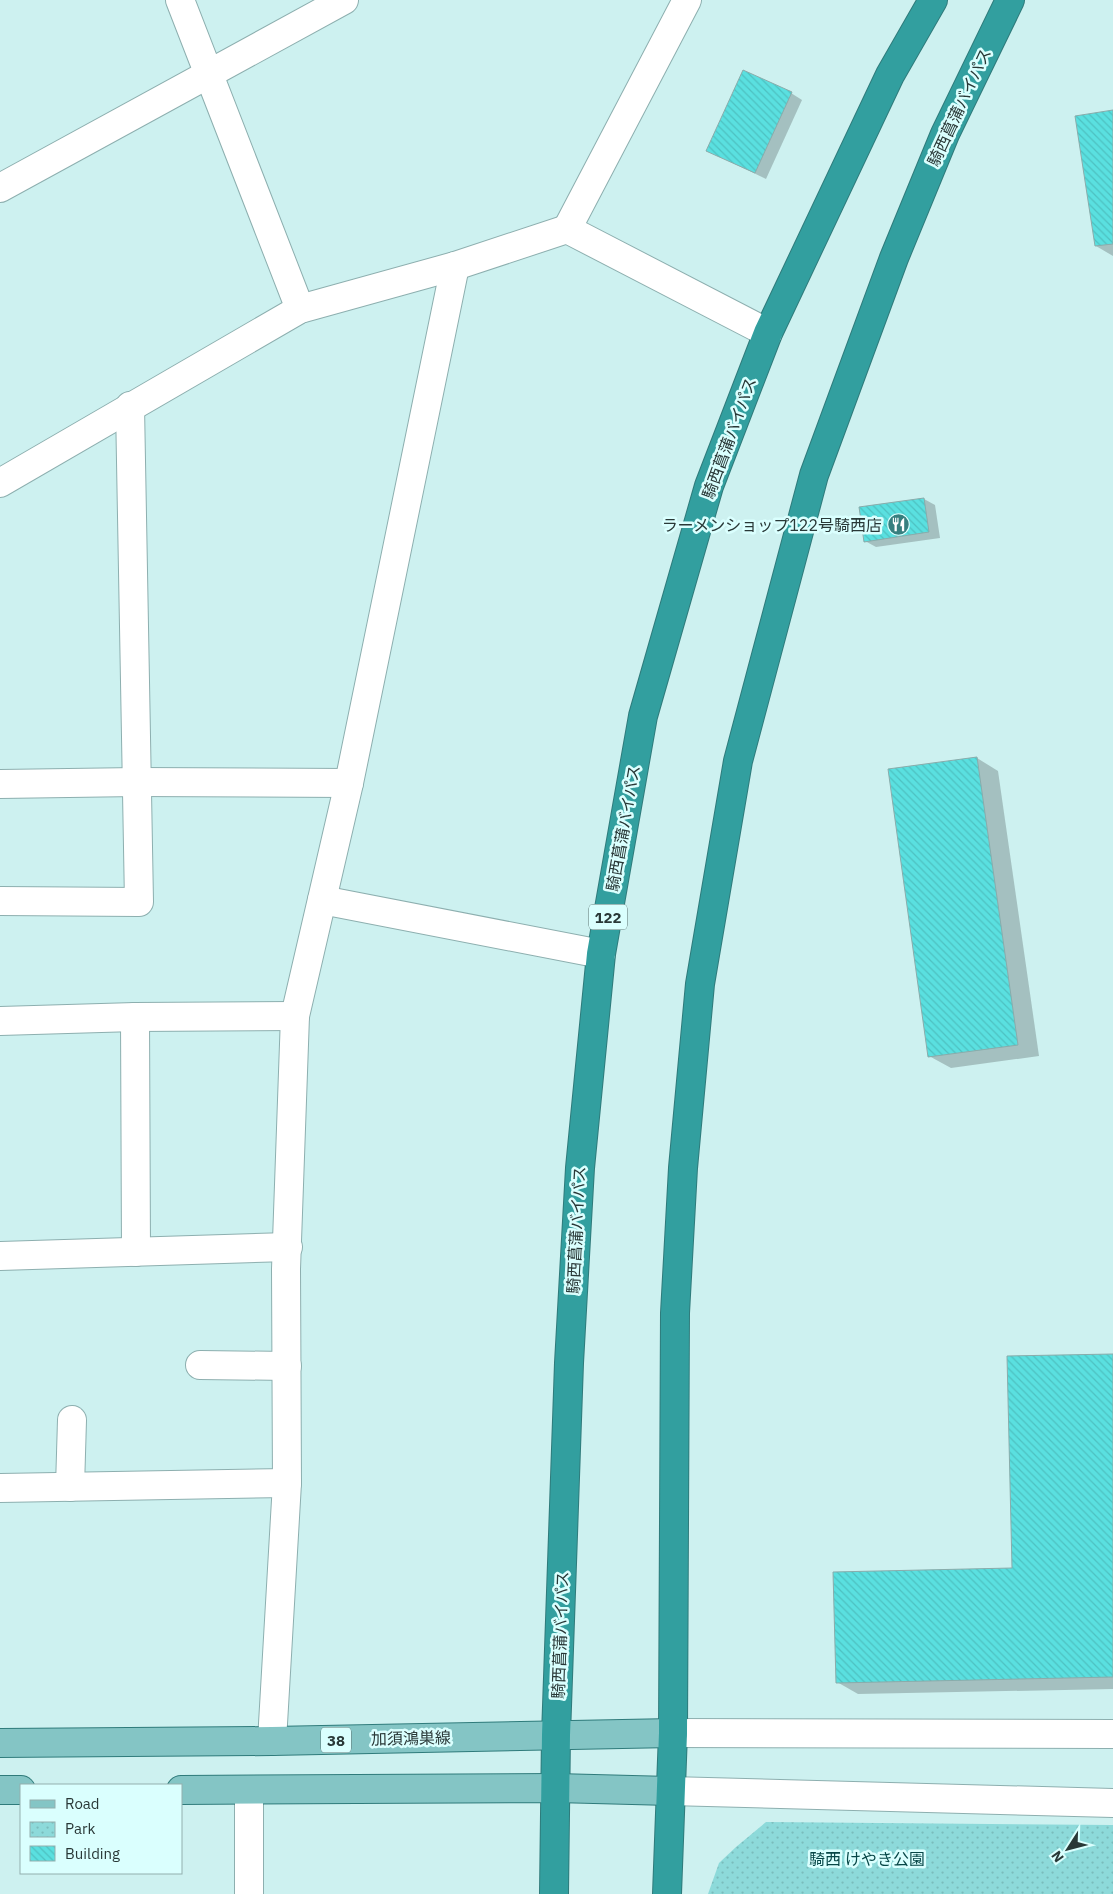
<svg xmlns="http://www.w3.org/2000/svg" width="1113" height="1894" font-family="'IBM Plex Sans','Noto Sans JP',sans-serif">
<style>
.park{fill:url(#park-dots)}
.shadow{fill:#0003}
.building{fill:url(#building-back-hatch);stroke:#8aacab}
.lines{fill:none;stroke-linecap:round;stroke-linejoin:round}
.minor-casing{stroke:#8dafaf;stroke-width:30}
.major-casing{stroke:#2f7b7b;stroke-width:30}
.highway-casing{stroke:#2f7b7b;stroke-width:30}
.minor{stroke:#fff;stroke-width:28}
.major{stroke:#84c5c5;stroke-width:28}
.highway{stroke:#329f9f;stroke-width:28}
.labels{text-anchor:middle;dominant-baseline:central;stroke-width:5;stroke-linejoin:round;paint-order:stroke}
.shield{fill:#dafffe;stroke:#5e7473;stroke-width:1}
.shield-label{font-size:15px;font-weight:bold;fill:#293837}
.street-label{font-size:16px;fill:#293837;stroke:#dafffe}
.poi-label{font-size:16px;fill:#293837;stroke:#dafffe;text-anchor:end}
.park-label{font-size:16px;fill:#074747;stroke:#dafffe}
</style>
<defs>
<pattern id="park-dots" width="8" height="8" patternUnits="userSpaceOnUse" patternTransform="scale(1.25)"><rect width="8" height="8" fill="#8ddada"/><path d="M2 2h.1M6 6h.1" fill="none" stroke="#7abcbc" stroke-width="1.8" stroke-linecap="round"/></pattern>
<pattern id="building-back-hatch" width="6" height="6" patternUnits="userSpaceOnUse" patternTransform="scale(1.25)"><rect width="6" height="6" fill="#5ae0e0"/><path d="M-1 5l2 2M0 0l6 6M5-1l2 2" fill="none" stroke="#4ec1c1"/></pattern>
</defs>
<rect width="100%" height="100%" fill="#cdf1f0"/>
<path class="park" d="M766,1822L1113,1825V1894H708L719,1863L736,1847Z"/>
<g class="shadow">
<path d="M791,93L802,100L766,179L718,156Z"/>
<path d="M1113,112V256L1096,246Z"/>
<path d="M924,499L935,505L940,538L876,547L865,541Z"/>
<path d="M977,758L998,771L1039,1056L951,1068L929,1056Z"/>
<path d="M1113,1355V1689L858,1694L837,1682L1014,1569Z"/>
</g>
<g class="building">
<path d="M743,70L792,92L755,173L706,151Z"/>
<path d="M1113,110V244L1095,246L1075,116Z"/>
<path d="M924,498L929,532L864,542L859,507Z"/>
<path d="M977,757L1018,1045L928,1057L888,769Z"/>
<path d="M1113,1354V1677L836,1683L833,1572L1012,1568L1007,1356Z"/>
</g>
<g class="lines">
<defs>
<g id="minor">
<path d="M180,0L300,309"/>
<path d="M0,188L344,0"/>
<path d="M567,229L687,0"/>
<path d="M0,483L300,309L455,266L567,229L768,333"/>
<path d="M0,784L137,782L349,783"/>
<path d="M322,900L601,954"/>
<path d="M0,901L139,902L130,406"/>
<path d="M135,1017L136,1252"/>
<path d="M0,1021L135,1017L295,1016"/>
<path d="M0,1256L288,1247"/>
<path d="M200,1365L287,1366"/>
<path d="M70,1487L72,1420"/>
<path d="M0,1488L287,1483"/>
<path d="M673,1733L1113,1734"/>
<path d="M272,1741L287,1483L286,1269L295,1016L349,783L455,266"/>
<path d="M670,1791L1113,1803"/>
<path d="M249,1894V1790"/>
</g>
<g id="major">
<path d="M0,1743L272,1741L673,1733"/>
<path d="M0,1790H21"/>
<path d="M181,1790L556,1788L670,1791"/>
</g>
<g id="highway">
<path d="M554,1894L556,1735L569,1363L580,1168L601,954L643,716L709,486L768,333L890,75L933,0"/>
<path d="M667,1894L673,1733L675,1313L683,1168L700,984L738,761L814,475L894,258L945,134L1010,0"/>
</g>
</defs>
<use href="#minor" class="minor-casing"/>
<use href="#major" class="major-casing"/>
<use href="#highway" class="highway-casing"/>
<use href="#minor" class="minor"/>
<use href="#major" class="major"/>
<use href="#highway" class="highway"/>
</g>
<defs>
<symbol id="restaurant-disc" viewBox="-11 -11 22 22"><circle r="9.5" fill="#367f7f" stroke="#dafffe"/><path d="M-5-6h1v4h1v-4h1v4h1v-4h1v5L-1.5 .5V6h-2V.5L-5-1ZM5-6V6H3V1.5H1.5Q1.5-4 5-6Z" fill="#fff"/></symbol>
</defs>
<g fill-rule="evenodd">
<use href="#restaurant-disc" x="886" y="512" width="25" height="25"/>
</g>
<g class="labels">
<g class="shield">
<rect x="589" y="904.5" width="38" height="25" rx="4"/>
<rect x="321" y="1727.5" width="30" height="25" rx="4"/>
</g>
<g class="shield-label">
<text x="608" y="917">122</text>
<text x="336" y="1740">38</text>
</g>
<g class="street-label">
<text transform="translate(959 107) rotate(-65)">騎西菖蒲バイパス</text>
<text transform="translate(729 438) rotate(-70)">騎西菖蒲バイパス</text>
<text transform="translate(623 828) rotate(-80)">騎西菖蒲バイパス</text>
<text transform="translate(576 1230) rotate(-87)">騎西菖蒲バイパス</text>
<text transform="translate(560 1635) rotate(-88)">騎西菖蒲バイパス</text>
<text transform="translate(411 1738) rotate(-1)">加須鴻巣線</text>
</g>
<g class="poi-label">
<text x="882" y="525">ラーメンショップ122号騎西店</text>
</g>
<g class="park-label">
<text x="867" y="1859">騎西 けやき公園</text>
</g>
</g>
<rect x="20" y="1784" width="162" height="90" fill="#dafffe" stroke="#93afae"/>
<rect x="30" y="1800" width="25" height="8" fill="#84c5c5" stroke="#93afae"/>
<text x="65" y="1809" font-size="15" fill="#293837">Road</text>
<rect x="30" y="1822" width="25" height="15" fill="url(#park-dots)" stroke="#93afae"/>
<text x="65" y="1834" font-size="15" fill="#293837">Park</text>
<rect x="30" y="1846" width="25" height="15" fill="url(#building-back-hatch)" stroke="#93afae"/>
<text x="65" y="1859" font-size="15" fill="#293837">Building</text>
<g transform="translate(1068 1849) rotate(234)" stroke="#dafffe" stroke-width="4" paint-order="stroke">
<path d="M0-4L9 19L0 12L-9 19Z" fill="#293837"/>
<text y="-8" font-size="14" font-weight="bold" text-anchor="middle" fill="#293837">N</text>
</g>
</svg>
